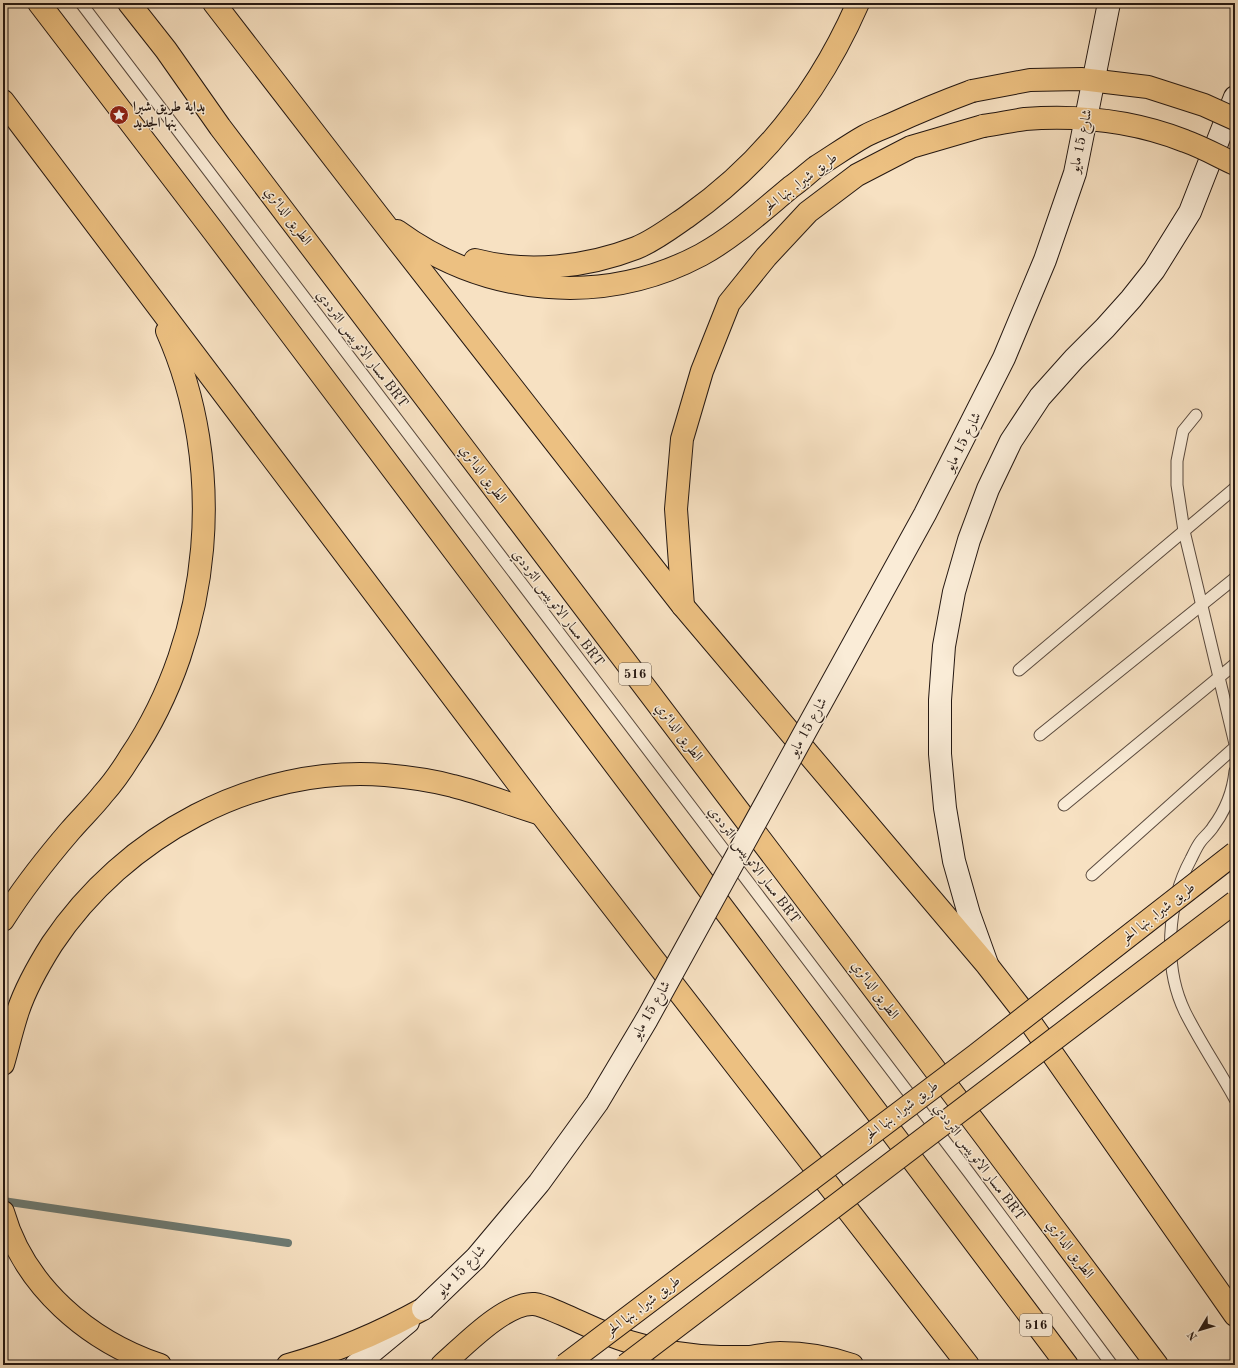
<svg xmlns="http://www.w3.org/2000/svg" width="1238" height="1368" font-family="'Old Standard TT',Amiri,serif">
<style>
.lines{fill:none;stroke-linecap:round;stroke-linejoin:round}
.stream{stroke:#6d7b74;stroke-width:8}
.service-casing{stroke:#5a4a3e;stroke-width:13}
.secondary-casing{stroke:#251812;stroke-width:24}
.motorway-casing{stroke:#251812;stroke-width:24}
.service{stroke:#faecd7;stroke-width:11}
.secondary{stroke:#faecd7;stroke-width:22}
.motorway{stroke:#ecc081;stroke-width:22}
.secondary-bridge-casing{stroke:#251812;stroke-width:24;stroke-linecap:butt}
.motorway-bridge-casing{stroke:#251812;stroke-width:24;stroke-linecap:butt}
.secondary-bridge{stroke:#faecd7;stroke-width:22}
.motorway-bridge{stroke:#ecc081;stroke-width:22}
.labels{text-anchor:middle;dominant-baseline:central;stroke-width:3;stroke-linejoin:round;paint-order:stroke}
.shield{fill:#faecd7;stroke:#65584d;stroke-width:1}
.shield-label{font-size:13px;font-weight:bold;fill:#251812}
.poi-label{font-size:14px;font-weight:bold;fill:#251812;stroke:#faecd7;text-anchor:start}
.street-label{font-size:14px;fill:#251812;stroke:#faecd7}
</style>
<rect width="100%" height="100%" fill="#f7e1c2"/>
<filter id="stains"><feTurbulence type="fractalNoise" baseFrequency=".005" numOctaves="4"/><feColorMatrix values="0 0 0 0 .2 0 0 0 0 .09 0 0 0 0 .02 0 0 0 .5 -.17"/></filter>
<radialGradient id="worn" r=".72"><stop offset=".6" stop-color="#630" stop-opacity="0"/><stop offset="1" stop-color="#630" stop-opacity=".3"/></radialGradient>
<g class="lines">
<path class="stream" d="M3,1201L288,1243"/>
<defs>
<g id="service">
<path d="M81,3L970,1174L1112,1365"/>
<path d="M1196,415L1183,431L1177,461V485L1184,531L1235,744"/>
<path d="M1019,670L1235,488"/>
<path d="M1040,735L1235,578"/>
<path d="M1235,771C1233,791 1225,811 1213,827C1210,832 1205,836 1201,841C1197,846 1194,853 1191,859C1167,903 1163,967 1185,1012C1200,1042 1219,1070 1235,1099"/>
<path d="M1064,805L1235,664"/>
<path d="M1092,875L1235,747"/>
</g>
<g id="secondary">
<path d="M987,964L969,914L954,861L945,808L940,754V700L944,646L954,592L969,540L988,489L1011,441L1040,397L1074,359L1105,328L1131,299L1154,270L1190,212L1235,97"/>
<path d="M356,1365L408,1322"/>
</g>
<g id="motorway">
<path d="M39,3L214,232L1067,1365"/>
<path d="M129,3L166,50L220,127L927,1059L1157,1365"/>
<path d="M214,3L380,218L683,606L987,965L1019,1006L1235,1315"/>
<path d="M3,101L541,814L968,1365"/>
<path d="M397,231C486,296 603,307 701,255C734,237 762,211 791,187C800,181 808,173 816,167C832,157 849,145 865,136C874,131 883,128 892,124C918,112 945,101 972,91"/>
<path d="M475,260C528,274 587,267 636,248C654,241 672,227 688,216C766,161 820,90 858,3"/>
<path d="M683,606L676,509L682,439L702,371L729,303L766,257L808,212L857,175L911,147L983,126"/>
<path d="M3,920C23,888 46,859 70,831C81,818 93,807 103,794C113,783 122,770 130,757C213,634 227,466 167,331"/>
<path d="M3,1064C8,1047 12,1029 18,1011C25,990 40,963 52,944C124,836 254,765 385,775C408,777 431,780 453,786C482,793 511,805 541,814"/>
<path d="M3,1212C24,1286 88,1341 160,1365"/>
<path d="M288,1365C338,1351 378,1334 423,1309"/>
<path d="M442,1365C463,1347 505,1302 534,1304C543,1305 554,1311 562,1314C585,1324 606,1335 630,1342C659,1351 689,1356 720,1357C730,1357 740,1357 750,1357C760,1356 770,1353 780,1353C804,1353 829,1357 852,1365"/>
</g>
</defs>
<use href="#service" class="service-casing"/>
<use href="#secondary" class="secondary-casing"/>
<use href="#motorway" class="motorway-casing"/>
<use href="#service" class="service"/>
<use href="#secondary" class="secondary"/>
<use href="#motorway" class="motorway"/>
<defs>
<path id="secondary-bridge" d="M423,1309L476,1258L539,1183L597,1103L647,1019L925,514L1004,358L1045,260L1075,173L1109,3"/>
<g id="motorway-bridge">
<path d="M972,91L1030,80L1081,79L1148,87L1204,105L1235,119"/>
<path d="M983,126C997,124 1011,121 1025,119C1079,115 1134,121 1185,141C1202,147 1218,156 1235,164"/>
<path d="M565,1365L976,1055L1235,853"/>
<path d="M626,1365L1235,902"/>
</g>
</defs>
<use href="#secondary-bridge" class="secondary-bridge-casing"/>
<use href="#motorway-bridge" class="motorway-bridge-casing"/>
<use href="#secondary-bridge" class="secondary-bridge"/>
<use href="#motorway-bridge" class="motorway-bridge"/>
</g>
<defs>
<symbol id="sight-disc" viewBox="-11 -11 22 22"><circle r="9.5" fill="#8f2418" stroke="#faecd7"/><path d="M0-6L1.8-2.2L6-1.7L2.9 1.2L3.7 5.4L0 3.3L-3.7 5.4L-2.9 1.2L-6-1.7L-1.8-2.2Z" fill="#fff"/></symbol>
</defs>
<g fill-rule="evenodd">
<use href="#sight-disc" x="108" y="104" width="22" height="22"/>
</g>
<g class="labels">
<g class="shield">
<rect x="619" y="663" width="32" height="22" rx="3"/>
<rect x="1020" y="1314" width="32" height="22" rx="3"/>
</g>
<g class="shield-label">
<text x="635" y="674">516</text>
<text x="1036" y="1325">516</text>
</g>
<g class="poi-label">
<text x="133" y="107">بداية طريق شبرا<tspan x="133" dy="16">بنها الجديد</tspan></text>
</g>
<g class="street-label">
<text transform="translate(1081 141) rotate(-78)">شارع 15 مايو</text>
<text transform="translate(800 183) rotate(-37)">طريق شبرا, بنها الحر</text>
<text transform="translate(288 216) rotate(53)">الطريق الدائري</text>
<text transform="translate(362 349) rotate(53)">مسار الاتوبيس الترددي BRT</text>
<text transform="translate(963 442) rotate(-63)">شارع 15 مايو</text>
<text transform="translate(483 474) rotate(53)">الطريق الدائري</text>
<text transform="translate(558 608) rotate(53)">مسار الاتوبيس الترددي BRT</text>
<text transform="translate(808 727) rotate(-61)">شارع 15 مايو</text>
<text transform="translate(679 732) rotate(53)">الطريق الدائري</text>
<text transform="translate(754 865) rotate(53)">مسار الاتوبيس الترددي BRT</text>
<text transform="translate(1158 913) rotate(-38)">طريق شبرا, بنها الحر</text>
<text transform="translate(875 990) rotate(53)">الطريق الدائري</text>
<text transform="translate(651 1010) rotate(-60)">شارع 15 مايو</text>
<text transform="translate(901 1111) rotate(-37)">طريق شبرا, بنها الحر</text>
<text transform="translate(979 1162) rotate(53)">مسار الاتوبيس الترددي BRT</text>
<text transform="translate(1070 1249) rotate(53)">الطريق الدائري</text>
<text transform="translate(461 1271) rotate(-46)">شارع 15 مايو</text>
<text transform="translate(643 1306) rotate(-37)">طريق شبرا, بنها الحر</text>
</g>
</g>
<rect width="1238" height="1368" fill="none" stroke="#f7e1c2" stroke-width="16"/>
<rect x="4" y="4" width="1230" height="1360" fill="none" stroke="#251812" stroke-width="2"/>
<rect x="8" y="8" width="1222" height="1352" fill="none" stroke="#251812"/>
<g transform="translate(1200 1330) rotate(232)" stroke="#faecd7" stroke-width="3" paint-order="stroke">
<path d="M0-3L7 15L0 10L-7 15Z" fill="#251812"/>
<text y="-6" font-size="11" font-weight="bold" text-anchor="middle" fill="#251812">N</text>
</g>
<rect width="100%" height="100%" filter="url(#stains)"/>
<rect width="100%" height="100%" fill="url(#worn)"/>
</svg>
